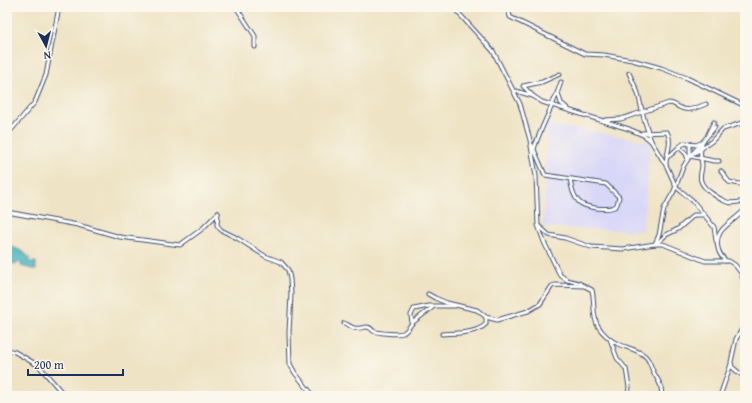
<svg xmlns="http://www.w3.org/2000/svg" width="752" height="403" font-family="'Gentium Book Plus',serif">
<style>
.built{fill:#d9d7f8}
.water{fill:#43b3bc;stroke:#2f718d}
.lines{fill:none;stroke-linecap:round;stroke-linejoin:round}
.minor-casing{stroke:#3b4a6d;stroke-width:5}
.minor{stroke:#fff;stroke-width:3}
</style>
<rect width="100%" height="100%" fill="#fbf7ec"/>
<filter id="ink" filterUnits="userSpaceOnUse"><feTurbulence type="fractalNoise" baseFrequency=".025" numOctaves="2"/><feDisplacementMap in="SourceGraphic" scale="8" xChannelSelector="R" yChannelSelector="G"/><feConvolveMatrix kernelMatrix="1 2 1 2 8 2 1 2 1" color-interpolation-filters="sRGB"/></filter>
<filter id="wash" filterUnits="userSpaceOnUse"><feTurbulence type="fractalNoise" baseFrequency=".012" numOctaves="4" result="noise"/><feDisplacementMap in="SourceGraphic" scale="16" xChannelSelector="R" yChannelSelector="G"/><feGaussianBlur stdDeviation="0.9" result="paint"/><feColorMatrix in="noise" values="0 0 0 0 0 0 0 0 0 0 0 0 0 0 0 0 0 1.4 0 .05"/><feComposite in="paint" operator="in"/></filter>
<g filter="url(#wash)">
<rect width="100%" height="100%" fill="#eee3c5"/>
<path class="built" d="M547,124L651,142L643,231L543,227Z"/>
<path class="water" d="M7,244C17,250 22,249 30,258L28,262H36V270L21,266V262L15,264L7,262Z"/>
</g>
<g filter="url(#ink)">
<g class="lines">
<defs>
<g id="minor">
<path d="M236,7L255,36V47"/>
<path d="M453,7L493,51L520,104L530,140L536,176L538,225L544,242L560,275L567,280L579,283L592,290C595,301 592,317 598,326C602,333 611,341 618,344C627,348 640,350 646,357C650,361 651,368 654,373C660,384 661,383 662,396"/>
<path d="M508,7L510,17L585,54L604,55L632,60L661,68L687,78L745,106"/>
<path d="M629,73L638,93L644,119L651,141"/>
<path d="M516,91L533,96L523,86L542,82L560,74"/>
<path d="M558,93L561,103L568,109"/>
<path d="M533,96L542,102L629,129L645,136L651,141L667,167L676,187L692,200L714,227L716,241"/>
<path d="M605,120L621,119L669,103C674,103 676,106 681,108C689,112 698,107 706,104"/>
<path d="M642,133L667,132C673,142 666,154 666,164"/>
<path d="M708,134L714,122"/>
<path d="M7,135L35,102L46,75L59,7"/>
<path d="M702,144C699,152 701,158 702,165C702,171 699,176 701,181C703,189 719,199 727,202C732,204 739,202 745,201"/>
<path d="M532,145L545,175L606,184L619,197C618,200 618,204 616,206C609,211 585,208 579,202C573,196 572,188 570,179"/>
<path d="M679,147L686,154L688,159"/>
<path d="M534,149C541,126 554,105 561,82"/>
<path d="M695,153L712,141L723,129L745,122"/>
<path d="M690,155V143"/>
<path d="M690,156L714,161H719"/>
<path d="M667,157C675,153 678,146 685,143L696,145L701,143"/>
<path d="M745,170V178"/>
<path d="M721,171L729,182L745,185"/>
<path d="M7,212L78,225L120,237L180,245L202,229L218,213"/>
<path d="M218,213L217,225L221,230L237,238L265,256L281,262L288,270L290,279L291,295L289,332L290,364L295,373L312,394L311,396"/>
<path d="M540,227L549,235L565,238L591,247L623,249L655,244H663L705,261H729L735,265L745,278"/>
<path d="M657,243L666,235L678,229L694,215H703"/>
<path d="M655,244L659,235L664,209L674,191L683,167L688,159L715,127"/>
<path d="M726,261C722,257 719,254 718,248C713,228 735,222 745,209"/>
<path d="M742,276L745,286"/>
<path d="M428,294L435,298L447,303L477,310L486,317L497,320L528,311L540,304L552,286L555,285L585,286"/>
<path d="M344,323C347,324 351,327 354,328C362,330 368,323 373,331C379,333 398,335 403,333C407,331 410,326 412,323L411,315L414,309L429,306H455"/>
<path d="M412,323L433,307"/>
<path d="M745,324L736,339L731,362L732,367L739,373L745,377"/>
<path d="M442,334C456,333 476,334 486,324V317"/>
<path d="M610,339L617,358L626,369L629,387L628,396"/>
<path d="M7,350L15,352L39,366L65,396"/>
<path d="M7,392L9,396"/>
<path d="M720,396L731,364"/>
</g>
</defs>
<use href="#minor" class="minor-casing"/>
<use href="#minor" class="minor"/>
</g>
</g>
<rect width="752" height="403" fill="none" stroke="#fbf7ec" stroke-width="24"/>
<g transform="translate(46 46) rotate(173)" stroke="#fbf7ec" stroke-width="3" paint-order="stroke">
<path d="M0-3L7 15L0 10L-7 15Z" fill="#1b2f5e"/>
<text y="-6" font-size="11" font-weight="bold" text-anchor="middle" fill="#1b2f5e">N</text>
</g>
<path d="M28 369v6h95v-6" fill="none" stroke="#1b2f5e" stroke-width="2"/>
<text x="34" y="369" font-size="12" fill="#1b2f5e" stroke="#fbf7ec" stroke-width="3" paint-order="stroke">200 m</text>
</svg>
